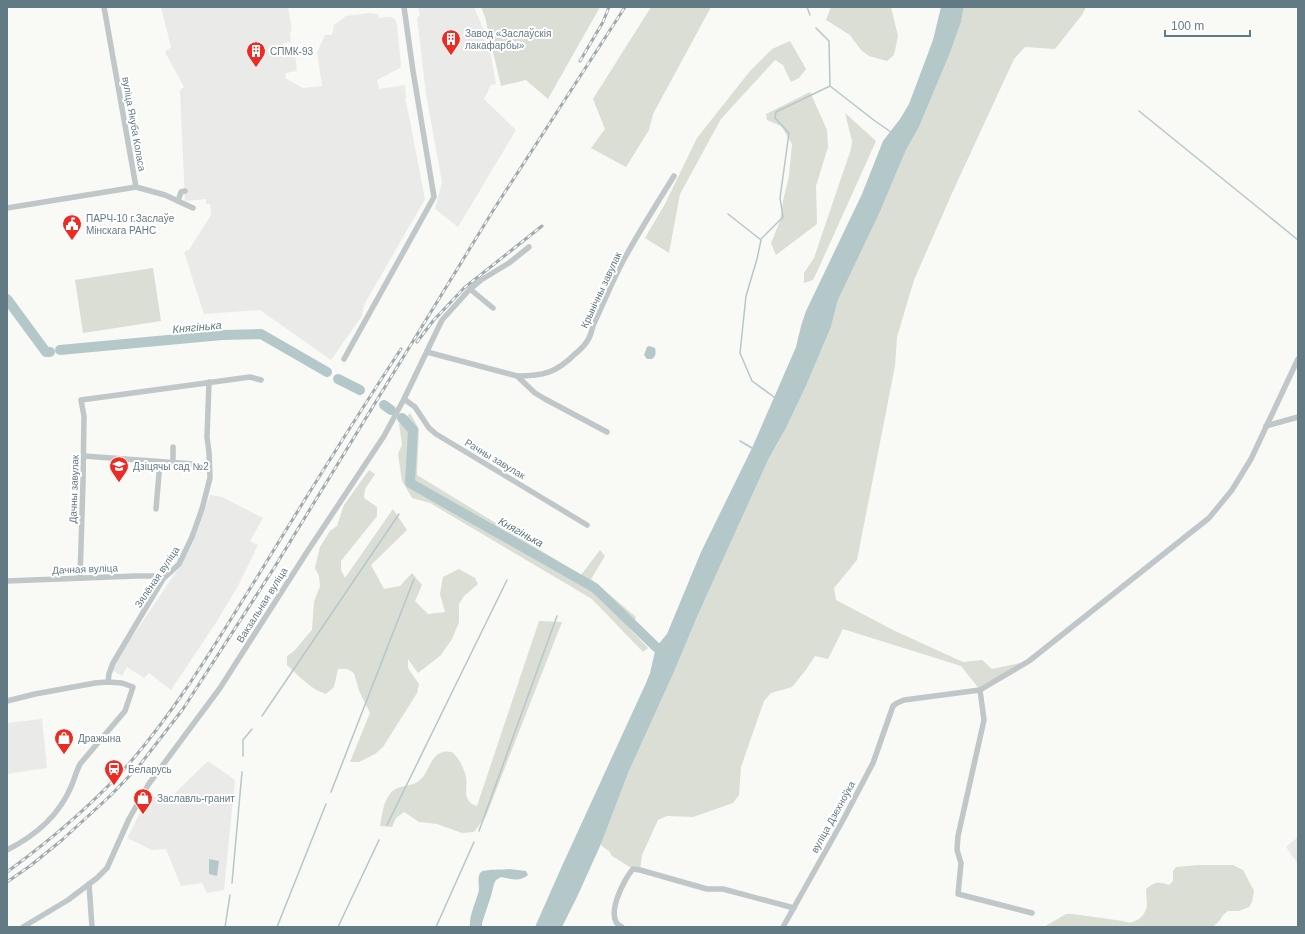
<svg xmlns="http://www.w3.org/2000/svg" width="1305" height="934" font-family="Arial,sans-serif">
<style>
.built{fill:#eaeae9}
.green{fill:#daded5}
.water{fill:#b5c8c9}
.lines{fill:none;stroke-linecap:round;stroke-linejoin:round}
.stream{stroke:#b5c8c9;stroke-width:1.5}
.river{stroke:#b5c8c9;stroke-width:10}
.minor{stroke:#bfc7c9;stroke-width:5.5}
.rail-casing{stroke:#9faaae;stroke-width:3}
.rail{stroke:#fff;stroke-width:1.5;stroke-dasharray:4.5;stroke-linecap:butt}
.labels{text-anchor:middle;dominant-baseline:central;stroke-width:4;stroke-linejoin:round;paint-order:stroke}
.poi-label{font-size:10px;fill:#627a83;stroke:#fff;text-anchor:start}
.street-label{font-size:10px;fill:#627a83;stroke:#fff}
.water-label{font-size:11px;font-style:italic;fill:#5d7b7d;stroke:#fff}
</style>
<rect width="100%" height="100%" fill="#f9f9f6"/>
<g class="built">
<path d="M161,7H288L292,31L290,32L291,42L283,43L284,55L295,54L297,71L286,73L285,78L303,88L322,86L317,52L325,35H332L334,25L346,16L369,13L378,14L379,18L390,17L395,19L397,24L401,66L400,68L377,80L379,89L405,85L406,97L405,99L409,116L425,199L364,305L362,316L331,360L260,310L204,314L184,252L189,250L211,215L210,204H206V199L185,201L180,91L182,88L184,87L165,52L171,47Z"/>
<path d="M418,7H474L488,40L496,84L491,85L484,99L516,130L458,227L435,209L442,182L426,94L417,17L420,16Z"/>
<path d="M210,495L222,497L263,518L250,541L258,545L239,584L217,621L171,690L149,673L144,678L127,667L122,676L112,670L116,661L182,563L193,543Z"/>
<path d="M42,719L47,768L7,774V723Z"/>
<path d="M208,761L235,780L224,890L207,893L202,883L181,886L166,849L152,850L127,838L150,794L166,802Z"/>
<path d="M1298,837V864L1286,847Z"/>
</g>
<g class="green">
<path d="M481,7H600L548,99L526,80L501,86L485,17Z"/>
<path d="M651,7H711L653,114L649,130L626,167L591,148L605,129L593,99Z"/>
<path d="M831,7H891L898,36L894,55L887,61L869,56L861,50L850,35L826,20Z"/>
<path d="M964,7H1086L1082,15L1055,49L1025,47L1014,59L953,191L914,280L897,337L895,366L857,560L834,588L836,600L893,630L963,662L982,660L992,669L1029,661L980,690L961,666L843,629L828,659L815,656L805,671L792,687L771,693L764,701L741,767L739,795L733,803L693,817L667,816L658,820L642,855L640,870L633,869L612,856L609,851L603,847L601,844L629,771L674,672L697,617L769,458L786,428L806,386L831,327L838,300L879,214L906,150L919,127L950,53L961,22Z"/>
<path d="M790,41L806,69L799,78L791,82L783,65L775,60L721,119L680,194L669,253L645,238L665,204L697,138L750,71L772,49Z"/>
<path d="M810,92L827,130L828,147L816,186L817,224L776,255L771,243L780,221L783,201L789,176L792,144L781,126L767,120L766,114Z"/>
<path d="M845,113L876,141L817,272L813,280L804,283V273L814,258L851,149L852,141Z"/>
<path d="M153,268L161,321L83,333L75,280Z"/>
<path d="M410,413L419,429L417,475L581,575L600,550L605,556L591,579L636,617L630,629L648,648L643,652L592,599L430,503L412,498L402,481L398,454L402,445L399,424Z"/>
<path d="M369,470L375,474L365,489L364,498L377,507V516L341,561V570L345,578L393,509L407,530L371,565L384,589L400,586L412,573L422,585L415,601L428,614L445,612L440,594L443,577L459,569L475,578L478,584L464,596L459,604V622L452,639L441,655L418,673L408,659V668L419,684L417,693L383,747L375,754L359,762H350L370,713L359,691L354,673L347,669H338L334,687L326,694C310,689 299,676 287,665V656L294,651L312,630L314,602L320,586L319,576L315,568L320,547L330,531L337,526L344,505Z"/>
<path d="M539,621L562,622L486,816L474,832L462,833L437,824L419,822L404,812L396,818L392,827L380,826C382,816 383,802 390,794C397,784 411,788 420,780C429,773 430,755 443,752C445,751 449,752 452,752C459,758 464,768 466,777C468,790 461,800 477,806Z"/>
<path d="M1198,865H1233L1243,870L1254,891L1252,902L1249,907L1239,911H1228L1223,915L1220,920L1213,927H1044L1066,914H1072L1123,921C1133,926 1146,917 1147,905C1147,900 1146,894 1146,889C1156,881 1158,882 1169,885L1173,881V871L1176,867Z"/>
</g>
<g class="water">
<path d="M941,7H964L961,22L950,53L919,127L906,150L879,214L838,300L831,327L806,386L786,428L769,458L697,617L674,672L629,771L601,844L577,897L562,927H535L562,866L646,683L650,673L656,647L667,634L701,552L752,448L796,347L801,326L806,311L862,194L883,141L900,119L909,104L933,40Z"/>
<path d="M649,346L655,348C656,353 656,356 652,359H647L644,355L647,347Z"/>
<path d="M209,859L219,861L217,876L209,874Z"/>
<path d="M509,869L526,871L528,875C520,882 511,879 501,877L496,880L494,884L491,896L482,923V927H470C469,915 476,902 479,890C479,886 477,875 481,872C484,869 503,870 509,869Z"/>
</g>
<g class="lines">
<g class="stream">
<path d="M807,7L810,15"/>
<path d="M816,28L829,41L830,86L875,121L891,132"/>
<path d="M1139,111L1298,240"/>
<path d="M728,214L761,240L757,259L746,296L740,353L752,381L774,397"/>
<path d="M761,239L783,217L780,198L789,133L775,118L776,112L830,86"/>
<path d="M740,441L752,448"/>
<path d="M262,716L399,514"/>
<path d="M243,756V740L252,729"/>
<path d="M331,792L414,579"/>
<path d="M387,825L507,580"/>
<path d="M479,831L557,616"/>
<path d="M232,883L242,772"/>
<path d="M225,927L230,895"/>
<path d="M277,927L326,804"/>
<path d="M338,927L379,840"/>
<path d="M436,927L474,842"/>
</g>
<g class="river">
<path d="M7,299L46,352H50"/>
<path d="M60,350L222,335L261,334L327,372"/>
<path d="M338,379L360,390"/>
<path d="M384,405L391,410"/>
<path d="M402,418L413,430L410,483L595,588L656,647L667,654"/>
</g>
<g class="minor">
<path d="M136,187L165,195L193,208"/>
<path d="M178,201L181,192L185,191"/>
<path d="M7,208L136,187L104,7"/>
<path d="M470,289L481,280L509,263L529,247"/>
<path d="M427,352L517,376L535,393L545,399L607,432"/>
<path d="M344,359L434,197L413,71L404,7"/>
<path d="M517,376C543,376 556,373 575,354C580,350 586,344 589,338C592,333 592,326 595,321C604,302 612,282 622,263C638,233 656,205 674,176"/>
<path d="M404,399L415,407L429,428L436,434L587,525"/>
<path d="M1266,426L1298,417"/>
<path d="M84,456L193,464"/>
<path d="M173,463V447"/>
<path d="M156,509L160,462"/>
<path d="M80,578L83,482L84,416L81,400L250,377L261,380"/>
<path d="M7,581L136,576H153L163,579"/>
<path d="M108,682L109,674L113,663L163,579L179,564L192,537L202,509L210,478L209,452L207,437L209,382"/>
<path d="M980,690L984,720L958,836L957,850L961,863L958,894L1032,913"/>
<path d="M7,701L35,694L95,683L108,682L122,683L133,687L125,711L80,764C76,772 74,780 71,787C58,817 35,836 7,850"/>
<path d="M89,884L92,927"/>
<path d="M23,927L68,900L97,878L107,868L129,819L148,785L220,688L307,552L384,436L404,399L442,320L470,289L493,308"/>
<path d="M622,927C603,919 624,879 633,869L640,870L707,889H723L794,908"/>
<path d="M783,927L843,820L873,763L893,706L897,703L904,700L980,690L1029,661L1209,518L1232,490L1251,459L1298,359"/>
</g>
<defs>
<g id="rail">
<path d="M580,61L603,22L609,7"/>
<path d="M417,342L433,321L464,288L542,226"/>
<path d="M7,872C52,839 96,802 133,759C180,704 217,641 256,579C303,502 351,425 401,349"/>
<path d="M7,882L30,866L62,840L110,796L139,766L183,709L274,568L494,209L625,7"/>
</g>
</defs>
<use href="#rail" class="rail-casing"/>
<use href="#rail" class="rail"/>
</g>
<defs>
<symbol id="building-pin" viewBox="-11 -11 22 30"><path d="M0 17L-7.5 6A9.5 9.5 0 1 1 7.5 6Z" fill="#ee2b22" stroke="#fff"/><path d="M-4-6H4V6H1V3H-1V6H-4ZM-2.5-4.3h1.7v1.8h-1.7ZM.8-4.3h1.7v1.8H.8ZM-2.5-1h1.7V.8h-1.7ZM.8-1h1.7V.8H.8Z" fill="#fff"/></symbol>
<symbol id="civic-pin" viewBox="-11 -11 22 30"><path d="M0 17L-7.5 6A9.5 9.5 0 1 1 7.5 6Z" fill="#ee2b22" stroke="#fff"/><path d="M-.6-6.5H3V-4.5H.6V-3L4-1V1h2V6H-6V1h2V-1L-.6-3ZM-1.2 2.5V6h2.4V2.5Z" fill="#fff"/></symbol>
<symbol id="school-pin" viewBox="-11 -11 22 30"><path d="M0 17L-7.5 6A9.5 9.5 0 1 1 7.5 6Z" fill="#ee2b22" stroke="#fff"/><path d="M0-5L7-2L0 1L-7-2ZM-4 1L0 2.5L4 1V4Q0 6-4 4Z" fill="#fff"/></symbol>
<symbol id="shop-pin" viewBox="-11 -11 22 30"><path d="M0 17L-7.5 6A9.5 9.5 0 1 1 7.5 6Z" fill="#ee2b22" stroke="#fff"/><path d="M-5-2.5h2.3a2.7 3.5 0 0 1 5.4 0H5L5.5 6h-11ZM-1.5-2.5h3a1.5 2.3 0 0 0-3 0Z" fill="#fff"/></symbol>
<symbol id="station-pin" viewBox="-11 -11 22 30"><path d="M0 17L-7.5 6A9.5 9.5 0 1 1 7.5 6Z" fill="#ee2b22" stroke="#fff"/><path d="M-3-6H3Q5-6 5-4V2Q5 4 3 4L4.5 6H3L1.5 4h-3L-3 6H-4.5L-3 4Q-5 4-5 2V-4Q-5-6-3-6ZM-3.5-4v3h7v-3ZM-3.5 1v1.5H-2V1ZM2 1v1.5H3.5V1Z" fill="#fff"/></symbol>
</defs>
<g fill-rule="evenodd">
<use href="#building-pin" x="440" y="28" width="22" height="30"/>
<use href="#building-pin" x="245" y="40" width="22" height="30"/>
<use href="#civic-pin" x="61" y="213" width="22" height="30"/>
<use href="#school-pin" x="108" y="455" width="22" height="30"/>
<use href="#shop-pin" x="53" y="727" width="22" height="30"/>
<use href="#station-pin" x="103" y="758" width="22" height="30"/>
<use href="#shop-pin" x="132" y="787" width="22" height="30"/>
</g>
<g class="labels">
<g class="poi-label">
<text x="465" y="33">Завод «Заслаўскія<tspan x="465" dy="12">лакафарбы»</tspan></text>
<text x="270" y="51">СПМК-93</text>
<text x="86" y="218">ПАРЧ-10 г.Заслаўе<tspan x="86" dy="12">Мінскага РАНС</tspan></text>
<text x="133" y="466">Дзіцячы сад №2</text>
<text x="78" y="738">Дражына</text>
<text x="128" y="769">Беларусь</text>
<text x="157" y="798">Заславль-гранит</text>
</g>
<g class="street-label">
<text transform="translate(134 124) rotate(80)">вуліца Якуба Коласа</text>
<text transform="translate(601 290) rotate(-65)">Крынічны завулак</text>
<text transform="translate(495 459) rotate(31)">Рачны завулак</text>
<text transform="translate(74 489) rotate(-88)">Дачны завулак</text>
<text transform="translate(85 569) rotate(-2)">Дачная вуліца</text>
<text transform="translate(157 577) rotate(-56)">Зялёная вуліца</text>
<text transform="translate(262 605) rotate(-58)">Вакзальная вуліца</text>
<text transform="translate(833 817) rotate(-61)">вуліца Дзехноўка</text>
</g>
<g class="water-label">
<text transform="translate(197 327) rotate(-5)">Княгінька</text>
<text transform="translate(521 532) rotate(29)">Княгінька</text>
</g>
</g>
<rect width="1305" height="934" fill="none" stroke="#627a83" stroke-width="16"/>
<path d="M1165 30v6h85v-6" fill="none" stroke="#627a83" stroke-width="2"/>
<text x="1171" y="30" font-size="12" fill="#627a83" stroke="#ffffff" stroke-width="3" paint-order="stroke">100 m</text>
</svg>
